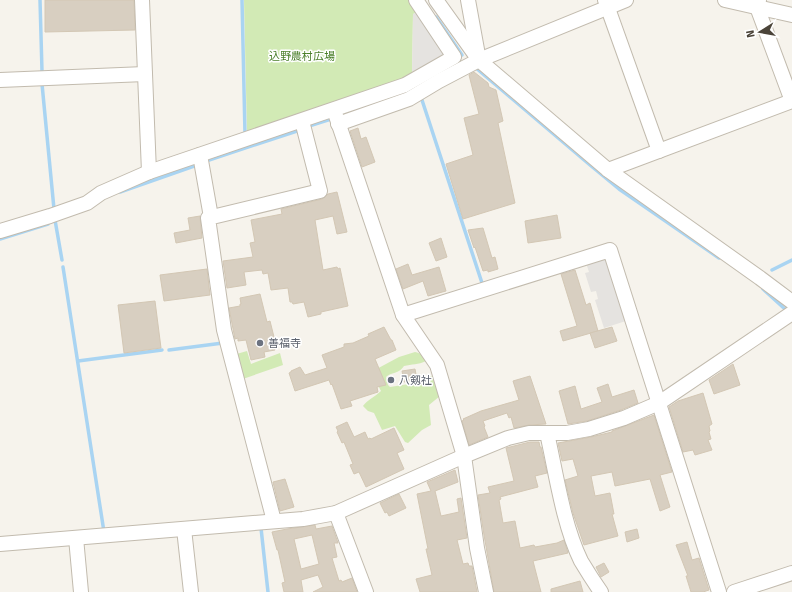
<svg xmlns="http://www.w3.org/2000/svg" width="792" height="592" font-family="'Fira Sans','Noto Sans JP',sans-serif">
<style>
.green{fill:#d2eab5}
.parking{fill:#e5e3e0}
.lines{fill:none;stroke-linecap:round;stroke-linejoin:round}
.stream{stroke:#a9d4f2;stroke-width:3.5}
.building{fill:#d8cfc1;stroke:#d3c7b4;fill-rule:evenodd}
.street-casing{stroke:#c2bbae;stroke-width:16}
.street{stroke:#fff;stroke-width:14}
.worship-dot{fill:#6b7280;stroke:#fff;stroke-width:1.5}
.labels{text-anchor:middle;dominant-baseline:central;stroke-width:3;stroke-linejoin:round;paint-order:stroke}
.park-label{font-size:11px;fill:#4a7f2a;stroke:#fff}
.worship-label{font-size:11px;fill:#5b616d;stroke:#fff;text-anchor:start}
</style>
<rect width="100%" height="100%" fill="#f6f3ec"/>
<g class="green">
<path d="M244,0H411L418,12L413,14L412,75L247,133Z"/>
<path d="M247,351L251,364L280,353L283,365L240,380L233,355Z"/>
<path d="M415,352C421,353 424,356 426,361C418,365 412,364 404,366C399,374 391,372 386,377L388,385L390,387L422,382L424,378L431,376L435,380L440,396L429,405L431,425L422,430L408,443L405,442L395,426L382,430L374,413L368,411L363,406C367,400 375,397 381,391L371,372L399,357Z"/>
</g>
<g class="parking">
<path d="M418,12L445,51L443,58L412,75L413,14Z"/>
<path d="M608,256L629,320L604,328L595,300L598,299L596,291L591,292L585,273L589,272L586,263Z"/>
</g>
<g class="lines">
<g class="stream">
<path d="M40,0L42,71"/>
<path d="M242,0L245,134"/>
<path d="M436,17L462,55"/>
<path d="M476,68L590,165L619,189L719,258"/>
<path d="M42,84L54,209"/>
<path d="M421,97L483,286"/>
<path d="M309,126L331,119"/>
<path d="M206,161L297,131"/>
<path d="M120,192L197,165"/>
<path d="M55,220L62,260"/>
<path d="M0,239L48,224"/>
<path d="M63,267L104,532"/>
<path d="M772,270L792,260"/>
<path d="M763,289L786,310"/>
<path d="M169,350L223,343"/>
<path d="M78,361L162,350"/>
<path d="M260,528H261L268,592"/>
</g>
</g>
<g class="building">
<path d="M45,0H134L135,30L45,32Z"/>
<path d="M474,72L488,83L489,87L496,90L503,121L498,123L515,203L463,219L446,164L473,155L464,118L479,114L469,75Z"/>
<path d="M358,128L361,139L366,137L375,162L362,167L350,131Z"/>
<path d="M337,192L347,232L337,234L333,216L315,220L323,270L337,267L338,269L340,268L348,306L321,312V314L308,317L304,302L293,304L292,302H290L288,288L271,290L268,273L263,274L262,270L244,272L246,285L227,288L223,261L253,257L250,243L255,242L251,220L282,214L281,209L322,199L328,194Z"/>
<path d="M557,215L561,238L528,243L525,221Z"/>
<path d="M200,216L202,238L176,243L174,233L190,230L188,218Z"/>
<path d="M483,228L492,258L495,257L498,269L488,272V270L483,271L475,247L474,248L468,230Z"/>
<path d="M441,238L447,257L436,261L429,243Z"/>
<path d="M408,264L412,275L439,267L446,291L428,296L423,281L403,289L396,269Z"/>
<path d="M207,269L210,295L164,301L160,275Z"/>
<path d="M575,270L586,305L590,303L598,331L563,341L560,331L577,326L561,274Z"/>
<path d="M260,294L267,322L270,321L276,345L274,346L275,350L264,352L265,357L251,360L246,340L238,341V338L235,339L229,308L240,306V304H241L240,298Z"/>
<path d="M155,301L161,348L124,353L118,305Z"/>
<path d="M384,327L391,340H392L396,350L375,359L386,385L377,387L378,392L350,401L352,406L341,409L332,384L331,385L329,380L295,391L289,373L291,372V371L300,367L305,375L327,368L322,355L344,347V344L353,343L369,336L368,334Z"/>
<path d="M612,327L617,341L595,348L590,333Z"/>
<path d="M733,364L740,385L714,394L709,380Z"/>
<path d="M415,369L417,380L404,382L402,371Z"/>
<path d="M530,376L546,424L529,425L514,428L511,417L509,418L507,413L483,421L485,426L484,427L488,437L469,445L462,421L464,420L463,419L481,411L519,400L513,381Z"/>
<path d="M608,384L612,397L634,390L638,403L621,410L587,421L568,424L559,391L575,386L581,409L602,402L597,388Z"/>
<path d="M703,393L712,424L709,426L710,431L709,432L711,439L708,440L712,450L695,455L693,450L683,452L669,407L678,401Z"/>
<path d="M654,415L672,472L660,475L670,507L660,511L650,479L615,486L612,472L591,476L595,496L610,493L614,514H612L618,536L584,545L573,513L565,480L578,476L573,459L562,461L558,443L591,437L612,432V431Z"/>
<path d="M347,422L354,437L365,432L368,439L370,438L371,439L394,428L404,450L397,453L404,469L366,487L359,472L354,474L350,465L353,464L344,442L342,443L337,432L338,431L336,427Z"/>
<path d="M530,442H539L540,447H541L547,473L535,476L538,487L500,497L501,499L499,500L503,523L515,521L520,548L534,545L535,547L557,543L564,540L568,553L533,561L541,592H494L484,535L478,495L490,493L488,487L514,481L506,448Z"/>
<path d="M455,470L458,482L435,491L441,516L459,512L457,499L461,498L467,538L457,540L463,564L468,563L469,566H472L477,592H420L416,579L432,575L426,549H428L417,494L431,491L427,482Z"/>
<path d="M285,479L294,507L280,511L273,482Z"/>
<path d="M399,494L406,508L389,516L387,512L385,513L380,503Z"/>
<path d="M315,525L316,529L332,526L338,543H334L337,557L332,558L339,581L341,580L342,582L352,578L357,592H313L323,587L318,575L301,580L303,592H284L282,583L285,582L278,550H277L272,532L287,529ZM312,535L319,564L301,569L294,539Z"/>
<path d="M637,529L639,538L627,542L625,532Z"/>
<path d="M687,542L692,560L699,558L709,590L703,592H691L686,576H688L676,545Z"/>
<path d="M604,563L609,572L601,577L596,567Z"/>
<path d="M580,581L583,592H551V589Z"/>
</g>
<g class="lines">
<defs>
<g id="street">
<path d="M142,0L149,172"/>
<path d="M436,0L479,60L608,170L760,278L792,302"/>
<path d="M468,0L478,55"/>
<path d="M605,0L659,151"/>
<path d="M725,0L792,15"/>
<path d="M759,0L757,7L792,101"/>
<path d="M0,80L145,74"/>
<path d="M334,110L403,315L437,365L464,456L477,548L486,592"/>
<path d="M338,124L409,99L439,81L479,60L626,0"/>
<path d="M200,155L211,217"/>
<path d="M608,170L792,101"/>
<path d="M0,231L50,216L87,203L101,193L149,172L405,85L454,57L416,0"/>
<path d="M403,315L610,250L719,592"/>
<path d="M547,433C556,473 563,524 581,561C587,571 594,582 601,592"/>
<path d="M336,513L366,592"/>
<path d="M274,521L224,330L208,218L320,191L302,121"/>
<path d="M184,529L191,592"/>
<path d="M76,538L81,592"/>
<path d="M0,544L303,519L336,513L464,456L508,438L529,433H567L589,429L624,418L659,403L792,313"/>
<path d="M734,592L792,573"/>
</g>
</defs>
<use href="#street" class="street-casing"/>
<use href="#street" class="street"/>
</g>
<g class="worship-dot">
<circle cx="260" cy="343" r="4"/>
<circle cx="391" cy="380" r="4"/>
</g>
<g class="labels">
<g class="park-label">
<text x="302" y="56">込野農村広場</text>
</g>
<g class="worship-label">
<text x="268" y="343">善福寺</text>
<text x="399" y="380">八剱社</text>
</g>
</g>
<g transform="translate(760 32) rotate(259)" stroke="#ffffff" stroke-width="3" paint-order="stroke">
<path d="M0-3L7 15L0 10L-7 15Z" fill="#4b4439"/>
<text y="-6" font-size="11" font-weight="bold" text-anchor="middle" fill="#4b4439">N</text>
</g>
</svg>
